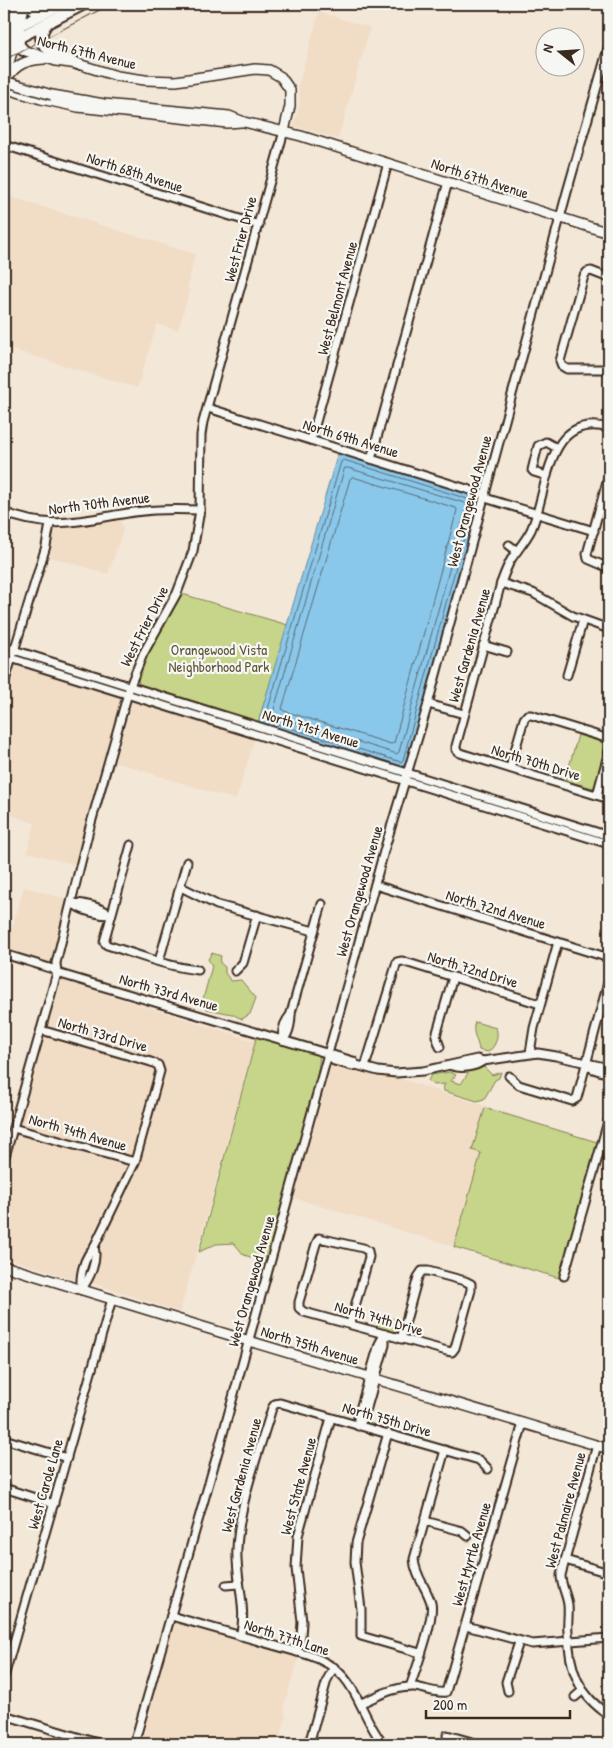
<svg xmlns="http://www.w3.org/2000/svg" width="613" height="1748" font-family="'Patrick Hand',sans-serif">
<style>
.built{fill:#f1dcc6}
.green{fill:#c6d589;stroke:#808054}
.water{fill:#8ac8eb;stroke:#6a8999}
.lines{fill:none;stroke-linecap:round;stroke-linejoin:round}
.shore{stroke:#5b6970;stroke-width:1}
.stream{stroke:#6a8999;stroke-width:1}
.minor-casing{stroke:#3b2a1e;stroke-width:11}
.major-casing{stroke:#3b2a1e;stroke-width:12}
.highway-casing{stroke:#3b2a1e;stroke-width:14}
.minor{stroke:#f6f6f2;stroke-width:7}
.major{stroke:#f6f6f2;stroke-width:9}
.highway{stroke:#f6f6f2;stroke-width:10}
.rail{stroke:#3b2a1e;stroke-width:1}
.major-bridge-casing{stroke:#3b2a1e;stroke-width:12;stroke-linecap:butt}
.major-bridge{stroke:#f6f6f2;stroke-width:9}
.labels{text-anchor:middle;dominant-baseline:central;stroke-width:4.5;stroke-linejoin:round;paint-order:stroke}
.street-label{font-size:15px;fill:#3b2a1e;stroke:#f6f6f2}
.park-label{font-size:15px;fill:#5e5539;stroke:#f6f6f2}
</style>
<rect width="100%" height="100%" fill="#f3e7d8"/>
<filter id="ink" filterUnits="userSpaceOnUse"><feTurbulence type="fractalNoise" baseFrequency=".02" numOctaves="2"/><feDisplacementMap in="SourceGraphic" scale="10" xChannelSelector="R" yChannelSelector="G"/><feConvolveMatrix kernelMatrix="1 2 1 2 8 2 1 2 1" color-interpolation-filters="sRGB"/></filter>
<g filter="url(#ink)">
<g class="built">
<path d="M319,12L370,28L338,139L294,126L300,103L298,86Z"/>
<path d="M4,195L195,254L187,289L190,290L178,330L157,324L137,388L4,347Z"/>
<path d="M120,519L123,530L108,574L48,556L55,529Z"/>
<path d="M18,663L118,694L122,699L76,865L27,852L35,823L4,813V698L13,668L16,664Z"/>
<path d="M136,700L255,737L236,800L115,762L132,703Z"/>
<path d="M24,887L67,899L51,962L48,965L6,951Z"/>
<path d="M58,979L255,1041L180,1312L92,1283L93,1275L106,1232L136,1173L141,1159L18,1123Z"/>
<path d="M339,1063L377,1075L395,1077L597,1142L559,1278L294,1198L331,1066Z"/>
<path d="M17,1134L122,1163L128,1168L89,1242L79,1273L76,1278L73,1279L4,1257V1168L12,1137Z"/>
<path d="M177,1622L299,1657L284,1705L285,1715L286,1716L278,1744H141L173,1626Z"/>
</g>
<g class="green">
<path d="M182,594L288,625L258,723L143,687L139,684L138,679L148,654Z"/>
<path d="M578,735L604,743L606,745L594,788L565,781Z"/>
<path d="M212,953L221,956L220,963L225,967V973L231,981L241,980L256,998L250,1014L242,1019L232,1014L207,1009L202,1003L212,966L208,959Z"/>
<path d="M475,1022L496,1028C499,1036 496,1046 488,1052L479,1050C478,1040 471,1033 475,1022Z"/>
<path d="M257,1035L320,1054L317,1079L266,1262L244,1255L234,1243L216,1244L199,1252Z"/>
<path d="M484,1067L492,1075L501,1072L499,1078L495,1080L484,1099L477,1101L444,1091L443,1088L445,1084L434,1085L428,1081L431,1075L450,1072L456,1075L451,1081L461,1084L470,1070Z"/>
<path d="M485,1108L597,1142L559,1278L454,1247L481,1153L472,1150Z"/>
<path d="M380,1315L402,1321L399,1329L394,1332L377,1327Z"/>
</g>
<path class="water" d="M338,453L480,496L407,764L402,767L258,723Z"/>
<g class="lines">
<g class="shore">
<path d="M344,460L474,501L403,760L401,762L267,721L265,719L341,462Z"/>
<path d="M345,468H348L465,503L467,505L399,752L397,754L275,716L273,714Z"/>
<path d="M353,477L456,508L457,510L394,743L391,744L284,711L282,709L350,479Z"/>
</g>
<path class="stream" d="M95,827L113,765"/>
<defs>
<g id="minor">
<path d="M4,145L259,225"/>
<path d="M609,278L591,271L587,272L584,276L560,361L562,366L567,369H609"/>
<path d="M208,408L486,495"/>
<path d="M609,428C545,411 549,491 531,530C526,540 518,549 512,558C507,566 504,575 501,583L456,746V750L460,753L609,799"/>
<path d="M311,440L388,163"/>
<path d="M371,459L448,182"/>
<path d="M609,474L587,554L588,559L609,568"/>
<path d="M547,476L534,472L532,470L538,446L546,442L557,448"/>
<path d="M485,498L594,531"/>
<path d="M4,512C50,532 87,519 134,512C156,509 177,509 200,510"/>
<path d="M509,545L517,551"/>
<path d="M501,583L533,593L573,616L609,629"/>
<path d="M483,645L507,652"/>
<path d="M4,647L609,836"/>
<path d="M4,656L609,844"/>
<path d="M567,675L583,620"/>
<path d="M4,684L46,546L50,524"/>
<path d="M428,704L464,714"/>
<path d="M510,768L524,719L527,715H531L609,739"/>
<path d="M597,795L609,751"/>
<path d="M131,845L104,942L107,945C136,954 168,967 198,970"/>
<path d="M375,885L609,958"/>
<path d="M181,887L217,905L314,931"/>
<path d="M72,903C81,911 98,915 111,915"/>
<path d="M72,903C85,903 101,907 111,915"/>
<path d="M4,954L53,969L57,973C155,1003 254,1031 353,1061L356,1065"/>
<path d="M159,961L187,862"/>
<path d="M235,971L243,963L257,915"/>
<path d="M41,1030L151,1062L158,1065L160,1071L135,1162L94,1247C84,1258 80,1274 81,1290"/>
<path d="M283,1040C290,1033 291,1023 291,1013L322,904"/>
<path d="M283,1040C281,1030 285,1021 291,1014"/>
<path d="M440,1047L436,1036L453,977"/>
<path d="M530,1053L534,1028L558,942"/>
<path d="M328,1055L334,1061L352,1066L356,1065L378,1071L396,1073L423,1071L477,1059L483,1061L538,1053L556,1056L609,1068"/>
<path d="M586,1064L593,1069L609,1074"/>
<path d="M452,1066C462,1069 475,1067 483,1061"/>
<path d="M365,1067L397,962L402,961L540,1004"/>
<path d="M509,1076L519,1085L572,1101L577,1098L609,979"/>
<path d="M13,1128L135,1162"/>
<path d="M4,1160L57,973L56,963L89,830L130,686L143,654L177,593L193,551L200,510L201,435L203,422L284,131"/>
<path d="M564,1276L609,1118"/>
<path d="M81,1290C90,1278 98,1261 94,1247"/>
<path d="M350,1324L369,1257L368,1251L363,1248L319,1238L316,1244L299,1302V1308L304,1312L447,1351L452,1352L455,1348L471,1290V1284L465,1281L428,1271H422L418,1277L401,1339"/>
<path d="M358,1425V1416L379,1344L384,1335"/>
<path d="M358,1426L364,1418L385,1345V1334"/>
<path d="M388,1433L356,1543L355,1562L361,1609V1636L420,1653"/>
<path d="M4,1439L67,1458"/>
<path d="M597,1445L561,1575C561,1586 567,1595 568,1605C569,1614 567,1623 568,1632C569,1669 578,1695 609,1715"/>
<path d="M4,1488L54,1504"/>
<path d="M425,1521L462,1531L468,1536"/>
<path d="M565,1560L609,1573"/>
<path d="M226,1585L238,1584"/>
<path d="M171,1616L308,1655C359,1671 355,1708 383,1744"/>
<path d="M466,1626L532,1644L609,1638"/>
<path d="M240,1636C248,1609 235,1577 237,1549C239,1503 259,1452 272,1408L275,1404L280,1403L479,1460L488,1469"/>
<path d="M297,1652L301,1636L302,1622L296,1568L298,1536L331,1418"/>
<path d="M4,1677L112,1299"/>
<path d="M410,1687C416,1669 435,1619 431,1603C427,1588 415,1576 414,1559L445,1450"/>
<path d="M508,1691L506,1682L519,1642"/>
<path d="M575,1697L582,1691"/>
<path d="M361,1703C378,1696 395,1686 414,1687C425,1688 436,1694 446,1692L523,1423"/>
<path d="M4,1715L101,1744"/>
<path d="M447,1735L479,1744"/>
<path d="M134,1744L219,1448L386,844L428,704L567,192L609,45"/>
<path d="M309,1744L327,1680L334,1667"/>
</g>
<g id="major">
<path d="M17,48L56,61L78,64L117,76L145,80L176,81L255,69L269,70L281,77L290,90V106L284,131"/>
<path d="M4,52L17,4"/>
<path d="M7,79C15,64 27,60 44,59"/>
<path d="M4,81L25,4"/>
<path d="M4,88L41,99L78,107L227,123L241,122"/>
<path d="M52,95L104,104L229,116L244,122L301,136L609,233"/>
<path d="M4,1266L249,1341L609,1449"/>
</g>
<g id="highway">
<path d="M29,4L36,11H46"/>
<path d="M47,23C28,49 61,55 78,64"/>
<path d="M4,33L63,4"/>
<path d="M21,33L18,44L23,50"/>
<path d="M4,45L84,4"/>
</g>
</defs>
<use href="#minor" class="minor-casing"/>
<use href="#major" class="major-casing"/>
<use href="#highway" class="highway-casing"/>
<use href="#minor" class="minor"/>
<use href="#major" class="major"/>
<use href="#highway" class="highway"/>
<path class="rail" d="M4,60L111,4"/>
<defs>
<path id="major-bridge" d="M4,81L52,95"/>
</defs>
<use href="#major-bridge" class="major-bridge-casing"/>
<use href="#major-bridge" class="major-bridge"/>
</g>
</g>
<g class="labels">
<g class="street-label">
<text transform="translate(87 52) rotate(14)">North 67th Avenue</text>
<text transform="translate(135 172) rotate(18)">North 68th Avenue</text>
<text transform="translate(480 178) rotate(18)">North 67th Avenue</text>
<text transform="translate(240 239) rotate(-75)">West Frier Drive</text>
<text transform="translate(337 298) rotate(-75)">West Belmont Avenue</text>
<text transform="translate(351 438) rotate(17)">North 69th Avenue</text>
<text transform="translate(469 501) rotate(-75)">West Orangewood Avenue</text>
<text transform="translate(99 503) rotate(-7)">North 70th Avenue</text>
<text transform="translate(144 626) rotate(-63)">West Frier Drive</text>
<text transform="translate(469 645) rotate(-74)">West Gardenia Avenue</text>
<text transform="translate(311 728) rotate(17)">North 71st Avenue</text>
<text transform="translate(536 762) rotate(17)">North 70th Drive</text>
<text transform="translate(359 891) rotate(-74)">West Orangewood Avenue</text>
<text transform="translate(496 909) rotate(17)">North 72nd Avenue</text>
<text transform="translate(473 969) rotate(17)">North 72nd Drive</text>
<text transform="translate(169 992) rotate(16)">North 73rd Avenue</text>
<text transform="translate(103 1034) rotate(16)">North 73rd Drive</text>
<text transform="translate(78 1132) rotate(16)">North 74th Avenue</text>
<text transform="translate(251 1281) rotate(-74)">West Orangewood Avenue</text>
<text transform="translate(379 1318) rotate(16)">North 74th Drive</text>
<text transform="translate(310 1345) rotate(17)">North 75th Avenue</text>
<text transform="translate(387 1419) rotate(16)">North 75th Drive</text>
<text transform="translate(241 1475) rotate(-75)">West Gardenia Avenue</text>
<text transform="translate(45 1484) rotate(-74)">West Carole Lane</text>
<text transform="translate(298 1486) rotate(-75)">West State Avenue</text>
<text transform="translate(565 1510) rotate(-75)">West Palmaire Avenue</text>
<text transform="translate(471 1554) rotate(-74)">West Myrtle Avenue</text>
<text transform="translate(287 1637) rotate(18)">North 77th Lane</text>
</g>
<g class="park-label">
<text x="219" y="649">Orangewood Vista<tspan x="219" dy="17">Neighborhood Park</tspan></text>
</g>
</g>
<rect width="613" height="1748" fill="none" stroke="#f6f6f2" stroke-width="20"/>
<rect x="10" y="10" width="593" height="1728" fill="none" stroke="#3b2a1e" stroke-width="2" filter="url(#ink)"/>
<g transform="translate(560 52) rotate(287)"><circle r="24" fill="#f6f6f2" stroke="#aba49d"/>
<path d="M0-4L9 19L0 12L-9 19Z" fill="#3b2a1e"/>
<text y="-8" font-size="14" font-weight="bold" text-anchor="middle" fill="#3b2a1e">N</text>
</g>
<path d="M426 1710v8h144v-8" fill="none" stroke="#3b2a1e" stroke-width="2.5"/>
<text x="433" y="1710" font-size="15" fill="#3b2a1e" stroke="#f6f6f2" stroke-width="4" paint-order="stroke">200 m</text>
</svg>
